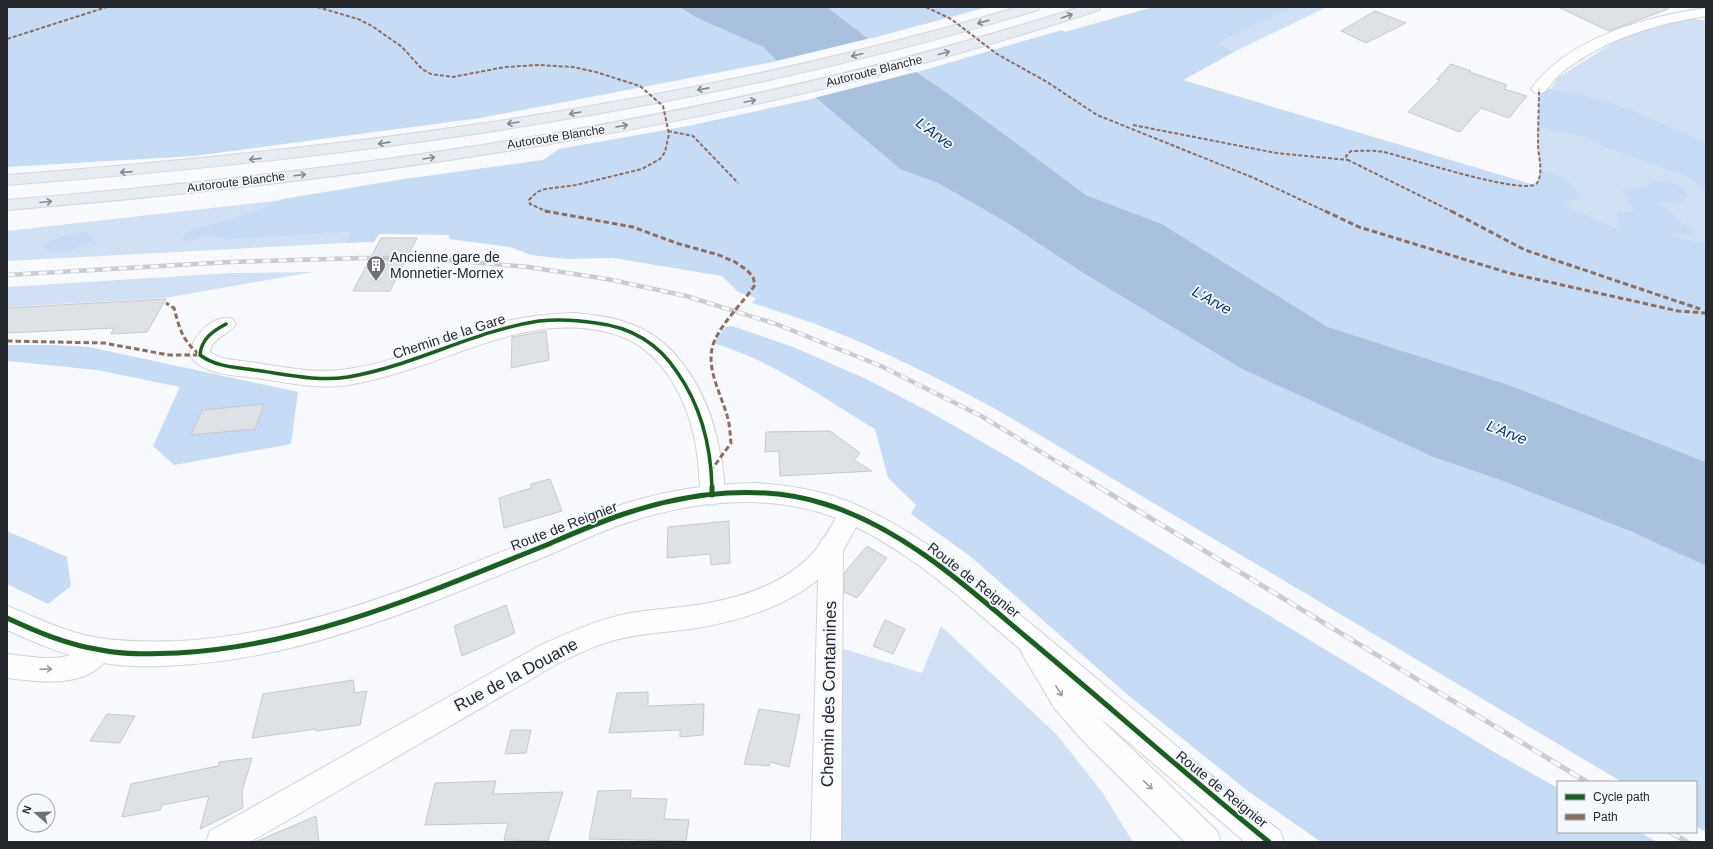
<svg xmlns="http://www.w3.org/2000/svg" width="1713" height="849" font-family="Arial,sans-serif">
<style>
.green{fill:#d2e0f3;fill-rule:evenodd}
.forest{fill:#c8dbf4}
.water{fill:#aac0df}
.pier{fill:#f7f9fc}
.building{fill:#dee2e6;stroke:#c6c8cc}
.lines{fill:none;stroke-linecap:round;stroke-linejoin:round}
.minor-casing{stroke:#d1d4d8;stroke-width:2}
.secondary-casing{stroke:#d1d4d8;stroke-width:2}
.motorway-casing{stroke:#d4d6d8;stroke-width:2}
.minor{fill:#fefeff;fill-rule:evenodd}
.secondary{fill:#fefeff;fill-rule:evenodd}
.motorway{fill:#e7ecf3;fill-rule:evenodd}
.rail-far1-casing{stroke:#cccccd;stroke-width:4.5}
.rail-casing{stroke:#cccccd;stroke-width:5}
.rail-far1{stroke:#f5f9fe;stroke-width:3;stroke-dasharray:8;stroke-linecap:butt}
.rail{stroke:#f5f9fe;stroke-width:3.5;stroke-dasharray:11;stroke-linecap:butt}
.quiet-far1{stroke:#8d6e63;stroke-width:2;stroke-dasharray:4 2;stroke-linecap:butt}
.quiet{stroke:#8d6e63;stroke-width:3;stroke-dasharray:5.5 3;stroke-linecap:butt}
.cycleway-far1-casing{stroke:#f5f9fe;stroke-width:6}
.cycleway-casing{stroke:#f5f9fe;stroke-width:8}
.cycleway-far1{stroke:#1b5e20;stroke-width:3.5}
.cycleway{stroke:#1b5e20;stroke-width:5}
.oneway{stroke:#868a90}
.oneway2{stroke:#9c9ea0}
.labels{text-anchor:middle;dominant-baseline:central;stroke-width:3.5;stroke-linejoin:round;paint-order:stroke}
.far-street-label{font-size:12px;fill:#24282c;stroke:#f5f9fe}
.poi-label{font-size:14px;fill:#24282c;stroke:#f5f9fe;text-anchor:start}
.street-label{font-size:14px;fill:#24282c;stroke:#f5f9fe}
.water-label{font-size:15px;font-style:italic;fill:#0a3569;stroke:#f5f9fe}
.near-street-label{font-size:17px;fill:#24282c;stroke:#f5f9fe}
</style>
<rect width="100%" height="100%" fill="#f7f9fc"/>
<g class="green">
<path d="M1293,7H1327L1234,52L1216,43Z"/>
<path d="M1693,18L1699,20H1706V142L1645,116L1609,149L1687,177L1706,190V292L1513,196L1534,186L1538,182L1540,170L1538,146L1539,89H1551L1557,78L1624,36L1652,27ZM1629,201L1696,234L1669,233L1618,212L1634,210Z"/>
<path d="M282,200L258,210L212,224L196,227L181,241L189,242L208,236L227,240L351,232L345,243L7,261V231Z"/>
<path d="M313,272L165,298L7,307V287L230,273Z"/>
<path d="M941,626L1057,735L1102,792L1133,842H842L841,648L922,673Z"/>
</g>
<g class="forest">
<path d="M7,7H679L697,18L763,47L778,61L480,118L194,156L7,167Z"/>
<path d="M827,7H988L869,39Z"/>
<path d="M1153,7H1293L1217,43L1234,52L1183,80L1534,185L1538,182L1540,170L1565,178L1583,198L1565,202L1567,207L1620,230L1617,212L1634,210L1621,189L1642,188L1653,182L1674,183L1685,190L1688,195L1684,201L1658,202L1697,235L1670,233L1674,237L1706,243V462L1509,385L1328,327L1162,224L1086,195L917,72L1062,30L1065,32Z"/>
<path d="M1539,89C1599,92 1652,119 1706,142V190L1687,177L1609,149L1586,137L1539,127Z"/>
<path d="M816,98L900,169L938,183L1009,224L1083,273L1242,369L1433,457L1500,480L1630,531L1706,566V832L1696,826V782H1622L994,408C937,378 879,348 818,325C796,317 774,310 752,303L756,298L738,292L722,276L613,258L567,259L531,255L510,247L449,239V235L379,234L374,242L345,243L351,232L227,240L208,236L189,242L181,241L185,233L196,227L212,224L258,210L283,199L404,179L543,160L559,149L688,126Z"/>
<path d="M87,232L93,237V241C82,246 65,254 52,252C49,251 46,249 43,247L44,244C57,237 72,233 87,232Z"/>
<path d="M732,326L793,347L864,378L930,412L1015,461L1494,752L1558,788V832H1639L1657,842H1321L1248,791L1128,695L970,556L911,514L916,505L888,478L875,429C823,398 772,360 713,343L725,327Z"/>
<path d="M7,345H52L89,347L298,392L291,444L174,465L153,446L180,387L97,370L7,361Z"/>
<path d="M7,531L67,557L71,586L48,604L7,584Z"/>
</g>
<path class="water" d="M679,7H827L869,39L967,107L1086,195L1162,224L1328,327L1509,385L1706,462V566L1630,531L1500,480L1433,457L1242,369L1083,273L1009,224L938,183L900,169L816,98L763,47L697,18Z"/>
<path class="pier" d="M871,38L920,71L814,98L776,61Z"/>
<g class="building">
<path d="M1558,7H1668V9L1609,31Z"/>
<path d="M1375,11L1406,23L1366,43L1341,31Z"/>
<path d="M1451,64L1471,71L1470,72L1507,85L1504,89L1527,96L1509,118L1481,108L1460,132L1408,112L1440,80L1437,79Z"/>
<path d="M381,238H417L390,291H353Z"/>
<path d="M166,299L147,332L111,334L114,328L7,333V308Z"/>
<path d="M546,331L549,360L511,368L512,337Z"/>
<path d="M264,404L255,429L191,435L202,410Z"/>
<path d="M830,431L860,453L854,460L872,471L780,476L779,451L765,452L766,432Z"/>
<path d="M550,479L562,511L504,528L499,498L531,488V484Z"/>
<path d="M729,521L730,563L711,565L710,554L667,558L668,527Z"/>
<path d="M867,546L887,558L857,598L844,592V573Z"/>
<path d="M506,605L515,633L462,656L454,626Z"/>
<path d="M885,620L905,629L893,654L873,646Z"/>
<path d="M353,680L355,693L367,691L360,725L316,731V729L252,738L263,694Z"/>
<path d="M648,692V706L704,704L703,735L680,737V730L609,733L617,693Z"/>
<path d="M759,709L800,715L789,767L770,762L769,766L744,764Z"/>
<path d="M107,714L135,716L120,743L90,741Z"/>
<path d="M511,730H531L526,753L505,754Z"/>
<path d="M252,758L242,791L243,808L200,829L209,796L162,805L160,810L122,817L131,784L218,766L219,762Z"/>
<path d="M496,781L493,794L563,792L548,841L504,840L508,823L425,825L435,783Z"/>
<path d="M631,790L630,798L667,799L664,819L689,820L686,841L589,839L598,791Z"/>
<path d="M316,816L319,842H255Z"/>
</g>
<g class="lines">
<defs>
<g id="minor">
<path d="M1706,8V16C1660,23 1612,37 1574,64C1568,67 1562,72 1557,77C1552,81 1550,88 1545,91C1542,94 1538,93 1534,92L1531,89C1567,38 1648,16 1706,8Z"/>
<path d="M573,313C593,315 614,317 633,325C681,343 710,399 719,448C722,464 728,487 720,502L712,505L704,502C698,490 700,474 698,461C694,423 680,383 652,356C635,340 615,332 591,329C530,321 476,347 420,366C396,374 372,381 348,385C314,390 281,381 248,377C229,375 200,373 190,355C191,336 214,313 233,319L236,324C229,335 212,337 210,352C224,362 242,360 257,363C287,368 318,374 348,369C403,361 453,335 507,321C529,316 551,314 573,313Z"/>
<path d="M831,536L840,539L843,546L841,842H811L819,546L822,539Z"/>
<path d="M1033,636L1042,639L1075,691L1105,723L1217,831L1221,842H1185L1085,743L1055,709L1024,657L1020,648L1024,639Z"/>
<path d="M99,638L108,641L112,650C94,690 42,682 7,678V654C27,656 53,662 73,654C83,650 88,642 99,638Z"/>
</g>
<path id="secondary" d="M753,483C789,485 826,491 859,506C925,536 981,583 1037,629C1118,695 1197,766 1280,831L1284,842H1245L957,595C925,569 893,545 856,527C848,542 840,558 828,570C793,606 739,621 691,629C667,632 643,633 619,639C597,644 578,654 557,664L250,842H206L210,831L539,646C565,634 592,622 621,615C643,610 667,609 690,606C733,600 782,587 813,553C822,543 829,530 836,518C771,493 697,500 632,521C600,531 570,546 539,559C423,606 306,658 179,665C152,667 124,667 97,662C66,656 36,643 7,630V606C38,618 66,633 99,638C126,642 153,642 181,641C300,634 411,588 521,544C557,530 593,514 630,502C670,490 711,484 753,483Z"/>
<g id="motorway">
<path d="M1018,7H1040L1038,10C703,112 355,158 7,185V175C347,149 691,105 1018,7Z"/>
<path d="M1080,7H1101L1099,10C1026,34 953,56 879,75C594,147 300,186 7,210V200C370,170 733,118 1080,7Z"/>
</g>
</defs>
<use href="#minor" class="minor-casing"/>
<use href="#secondary" class="secondary-casing"/>
<use href="#motorway" class="motorway-casing"/>
<use href="#minor" class="minor"/>
<use href="#secondary" class="secondary"/>
<use href="#motorway" class="motorway"/>
<defs>
<path id="rail-far1" d="M7,275L230,262L363,258H425L528,267L607,279L686,296L776,324L881,366L981,416L1101,488"/>
<g id="rail">
<path d="M1099,487L1587,782"/>
<path d="M1670,832L1687,842"/>
</g>
</defs>
<use href="#rail-far1" class="rail-far1-casing"/>
<use href="#rail" class="rail-casing"/>
<use href="#rail-far1" class="rail-far1"/>
<use href="#rail" class="rail"/>
<g class="quiet-far1">
<path d="M317,7L358,19L372,26L402,47L422,69L431,74L453,77L505,67L539,65L573,67L596,72L640,86L663,106L669,134L665,152L660,159L642,169L576,185L545,189L537,192L529,200L530,204L548,212"/>
<path d="M926,7L951,19L997,54L1047,82L1097,115L1254,178L1327,212"/>
<path d="M7,39L107,7"/>
<path d="M1133,125L1276,153L1348,160"/>
<path d="M668,131L693,136L738,183"/>
<path d="M1453,212L1348,160L1346,156L1351,151C1362,151 1374,150 1384,152C1405,157 1527,197 1537,183C1544,173 1538,155 1538,144C1538,126 1539,107 1539,89"/>
</g>
<g class="quiet">
<path d="M545,211L633,227L676,243L719,255L735,262L747,270L753,277L755,285C742,304 723,321 714,342C704,367 722,395 728,419C730,427 730,435 731,443L712,469"/>
<path d="M1325,211L1359,227L1509,273L1678,311L1706,313"/>
<path d="M1451,211L1525,250L1700,309"/>
<path d="M7,341L104,343L169,355H200C182,340 180,330 174,308L166,303"/>
</g>
<defs>
<path id="cycleway-far1" d="M226,324C213,331 201,339 200,355C216,367 235,367 254,370C285,374 317,382 348,377C414,366 473,331 539,321C558,319 577,320 596,323C630,327 658,343 677,372C701,406 711,447 712,488"/>
<g id="cycleway">
<path d="M712,487V495"/>
<path d="M7,618C37,632 68,645 101,650C126,655 152,654 178,653C307,646 426,593 544,546C572,534 601,521 630,512C692,492 762,484 825,504C902,528 965,585 1025,636C1107,704 1186,775 1269,842"/>
</g>
</defs>
<use href="#cycleway-far1" class="cycleway-far1-casing"/>
<use href="#cycleway" class="cycleway-casing"/>
<use href="#cycleway-far1" class="cycleway-far1"/>
<use href="#cycleway" class="cycleway"/>
</g>
<defs><path id="oneway-shaft" d="M-6 0H5M1.5-3L5.5 0L1.5 3" fill="none" stroke-width="1.6" stroke-linecap="round" stroke-linejoin="round"/></defs>
<g class="oneway">
<use href="#oneway-shaft" transform="translate(1067 16) rotate(-19)"/>
<use href="#oneway-shaft" transform="translate(983 22) rotate(164)"/>
<use href="#oneway-shaft" transform="translate(944 53) rotate(-15)"/>
<use href="#oneway-shaft" transform="translate(857 55) rotate(166)"/>
<use href="#oneway-shaft" transform="translate(703 89) rotate(169)"/>
<use href="#oneway-shaft" transform="translate(750 101) rotate(-12)"/>
<use href="#oneway-shaft" transform="translate(575 113) rotate(170)"/>
<use href="#oneway-shaft" transform="translate(513 123) rotate(171)"/>
<use href="#oneway-shaft" transform="translate(622 126) rotate(-10)"/>
<use href="#oneway-shaft" transform="translate(384 143) rotate(172)"/>
<use href="#oneway-shaft" transform="translate(429 158) rotate(-9)"/>
<use href="#oneway-shaft" transform="translate(255 159) rotate(174)"/>
<use href="#oneway-shaft" transform="translate(126 172) rotate(176)"/>
<use href="#oneway-shaft" transform="translate(300 175) rotate(-7)"/>
<use href="#oneway-shaft" transform="translate(46 202) rotate(-5)"/>
</g>
<g class="oneway2">
<use href="#oneway-shaft" transform="translate(46 669) rotate(-2)"/>
<use href="#oneway-shaft" transform="translate(1059 691) rotate(58)"/>
<use href="#oneway-shaft" transform="translate(1148 785) rotate(44)"/>
</g>
<defs>
<symbol id="building-pin" viewBox="-11 -11 22 30"><path d="M0 17L-7.5 6A9.5 9.5 0 1 1 7.5 6Z" fill="#6e7175" stroke="#f5f9fe"/><path d="M-4-6H4V6H1V3H-1V6H-4ZM-2.5-4.3h1.7v1.8h-1.7ZM.8-4.3h1.7v1.8H.8ZM-2.5-1h1.7V.8h-1.7ZM.8-1h1.7V.8H.8Z" fill="#fff"/></symbol>
</defs>
<g fill-rule="evenodd">
<use href="#building-pin" x="365" y="254" width="22" height="30"/>
</g>
<g class="labels">
<g class="far-street-label">
<text transform="translate(874 71) rotate(-14)">Autoroute Blanche</text>
<text transform="translate(556 137) rotate(-9)">Autoroute Blanche</text>
<text transform="translate(236 182) rotate(-7)">Autoroute Blanche</text>
</g>
<g class="poi-label">
<text x="390" y="257">Ancienne gare de<tspan x="390" dy="16">Monnetier-Mornex</tspan></text>
</g>
<g class="street-label">
<text transform="translate(449 336) rotate(-18)">Chemin de la Gare</text>
<text transform="translate(564 526) rotate(-21)">Route de Reignier</text>
<text transform="translate(974 580) rotate(38)">Route de Reignier</text>
<text transform="translate(1222 789) rotate(39)">Route de Reignier</text>
</g>
<g class="water-label">
<text transform="translate(935 133) rotate(36)">L'Arve</text>
<text transform="translate(1212 300) rotate(29)">L'Arve</text>
<text transform="translate(1507 432) rotate(21)">L'Arve</text>
</g>
<g class="near-street-label">
<text transform="translate(516 675) rotate(-28)">Rue de la Douane</text>
<text transform="translate(829 694) rotate(-89)">Chemin des Contamines</text>
</g>
</g>
<rect width="1713" height="849" fill="none" stroke="#24282c" stroke-width="16"/>
<rect x="1557" y="781" width="140" height="52" fill="#f5f9fe" stroke="#a1a5aa"/>
<rect x="1565" y="794" width="20" height="6" fill="#1b5e20" stroke="#a1a5aa"/>
<text x="1593" y="801" font-size="12" fill="#24282c">Cycle path</text>
<rect x="1565" y="814" width="20" height="6" fill="#8d6e63" stroke="#a1a5aa"/>
<text x="1593" y="821" font-size="12" fill="#24282c">Path</text>
<g transform="translate(36 813) rotate(290)"><circle r="19" fill="#f5f9fe" stroke="#a1a5aa"/>
<path d="M0-3L7 15L0 10L-7 15Z" fill="#6e7175"/>
<text y="-6" font-size="11" font-weight="bold" text-anchor="middle" fill="#24282c">N</text>
</g>
</svg>
